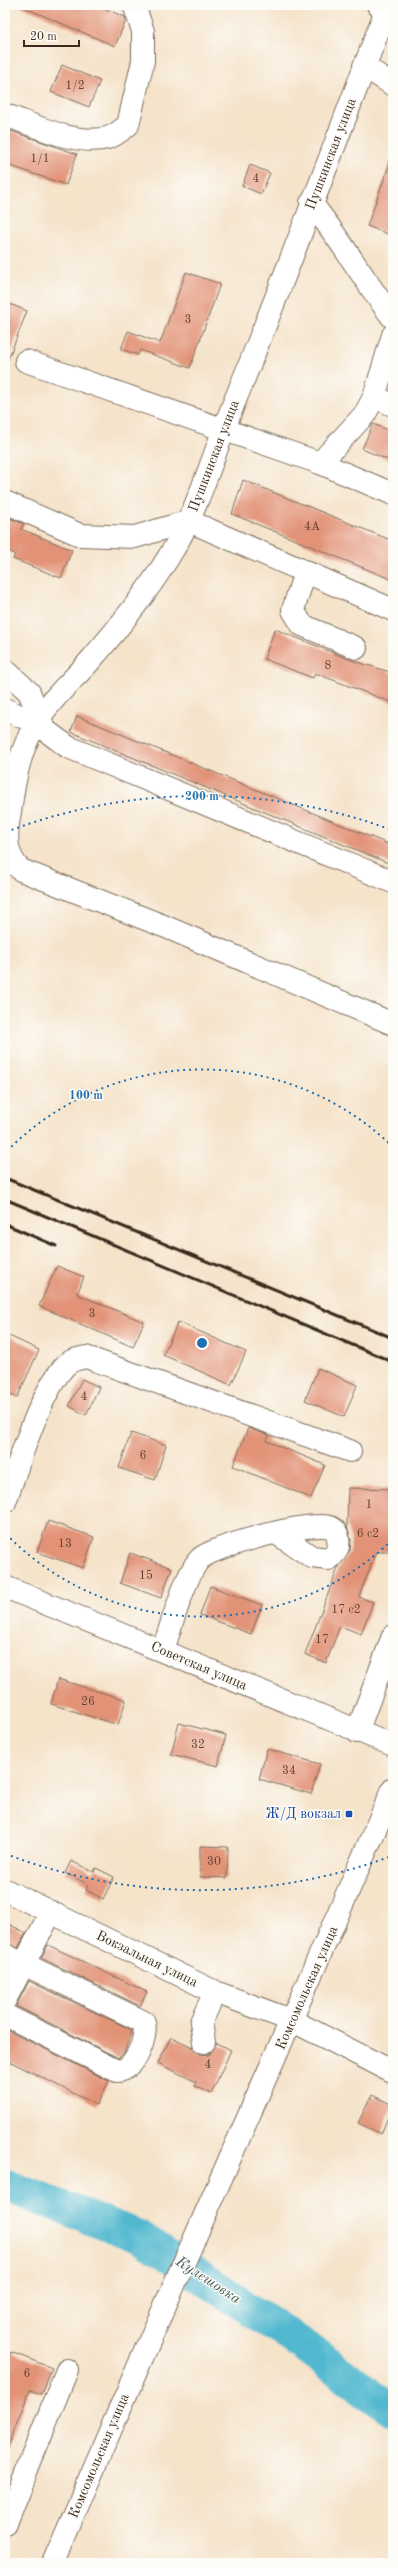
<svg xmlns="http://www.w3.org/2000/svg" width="398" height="2568" font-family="'Old Standard TT',serif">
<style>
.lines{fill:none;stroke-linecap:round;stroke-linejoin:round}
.river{stroke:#51b8cf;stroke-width:33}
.building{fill:#e29377}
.minor-casing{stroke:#7c6b5a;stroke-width:24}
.major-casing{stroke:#7c6b5a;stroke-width:24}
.minor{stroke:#fff;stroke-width:22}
.major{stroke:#fff;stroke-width:22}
.rail{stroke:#3b2a1e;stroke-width:3}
.ring{fill:none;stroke:#1f6fb2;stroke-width:2;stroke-dasharray:2 4}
.transit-dot{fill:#1a4fb4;stroke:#fdfcf7;stroke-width:1.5}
.labels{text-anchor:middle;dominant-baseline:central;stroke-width:3;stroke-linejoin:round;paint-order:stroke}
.number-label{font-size:12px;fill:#654434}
.street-label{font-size:14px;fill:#3b2a1e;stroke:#fdfcf7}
.transit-label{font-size:14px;fill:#164399;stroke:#fdfcf7;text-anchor:end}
.water-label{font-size:15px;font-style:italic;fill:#435c5c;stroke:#fdfcf7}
.centre{fill:#1f6fb2;stroke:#fdfcf7;stroke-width:2}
.ring-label{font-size:12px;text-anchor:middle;font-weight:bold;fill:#1f6fb2;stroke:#fdfcf7;stroke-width:3;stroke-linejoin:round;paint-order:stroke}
</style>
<rect width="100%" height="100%" fill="#fdfcf7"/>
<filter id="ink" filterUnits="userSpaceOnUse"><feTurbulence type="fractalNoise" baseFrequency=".025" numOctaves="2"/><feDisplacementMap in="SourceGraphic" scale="8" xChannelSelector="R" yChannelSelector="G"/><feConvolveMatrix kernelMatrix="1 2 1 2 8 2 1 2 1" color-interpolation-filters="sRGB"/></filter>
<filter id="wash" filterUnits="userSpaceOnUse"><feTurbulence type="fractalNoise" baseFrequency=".012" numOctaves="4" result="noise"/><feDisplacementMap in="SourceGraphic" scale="16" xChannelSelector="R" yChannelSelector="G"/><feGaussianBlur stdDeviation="0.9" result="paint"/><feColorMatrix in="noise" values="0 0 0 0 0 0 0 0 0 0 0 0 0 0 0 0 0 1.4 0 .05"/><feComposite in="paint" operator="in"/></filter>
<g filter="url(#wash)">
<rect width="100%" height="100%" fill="#f5e3ca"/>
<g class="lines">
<path class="river" d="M5,2185L140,2237L302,2344L393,2411"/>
</g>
<g id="blocks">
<g class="building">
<path d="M18,5H96L125,17L126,20L115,46Z"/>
<path d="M62,65L100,81L89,107L51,92Z"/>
<path d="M5,129L77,154L66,185L5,164Z"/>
<path d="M391,160L393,161V236L367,226Z"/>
<path d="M250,165L270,173L261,194L242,186Z"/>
<path d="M186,272L220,284L190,368L140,350L138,355L121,349L128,331L160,343Z"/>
<path d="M5,302L27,311L6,365H5Z"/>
<path d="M373,424L393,432V462L362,449Z"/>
<path d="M243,480L393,541V580L232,514Z"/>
<path d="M5,516L24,524L21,529L72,550L61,578L13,559L15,554L5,550Z"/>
<path d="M275,629L351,660L393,673V703L315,673L313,678L264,659Z"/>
<path d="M77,716L393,846V865L71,732Z"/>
<path d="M57,1266L84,1277L77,1294L144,1322L133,1347L39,1306Z"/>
<path d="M178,1322L246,1352L231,1385L163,1355Z"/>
<path d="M5,1334L39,1350L17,1398L5,1392Z"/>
<path d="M318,1368L357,1385L344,1417L305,1400Z"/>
<path d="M82,1379L99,1387L86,1415L69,1406Z"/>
<path d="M248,1428L269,1435L267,1441L325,1465L311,1498L233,1466Z"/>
<path d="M131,1433L166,1445L155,1480L119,1468Z"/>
<path d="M348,1488L393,1489V1530H390L389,1552H376L359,1597L373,1602L361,1634L340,1626L326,1663L305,1654L338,1568L350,1550L351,1540L347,1526Z"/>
<path d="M48,1521L94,1537L83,1568L37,1552Z"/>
<path d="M130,1553L172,1568L161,1598L120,1583Z"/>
<path d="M210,1586L262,1605L251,1634L200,1615Z"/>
<path d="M58,1679L126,1700L118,1725L51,1704Z"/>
<path d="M179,1723L226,1735L218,1766L171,1754Z"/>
<path d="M267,1749L320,1764L311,1794L259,1779Z"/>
<path d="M200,1846L228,1847L227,1878L200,1877Z"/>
<path d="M71,1861L94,1872L96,1868L114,1877L103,1899L86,1890L88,1884L65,1873Z"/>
<path d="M5,1922L26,1933L18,1948L5,1943Z"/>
<path d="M48,1945L147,1992L140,2006L41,1958Z"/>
<path d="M29,1981L132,2030L124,2053L118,2058L16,2006Z"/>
<path d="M5,2029L109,2081L97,2105L5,2059Z"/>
<path d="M171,2037L193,2047L200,2054L209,2055L216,2043L231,2050L211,2094L194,2086L196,2082L158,2063Z"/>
<path d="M372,2095L393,2105L381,2134L358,2123Z"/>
<path d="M11,2352L52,2368L41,2394L30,2390L6,2450L5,2367Z"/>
</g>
</g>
</g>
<g filter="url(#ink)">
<use href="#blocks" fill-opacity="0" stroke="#7c6b5a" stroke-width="1"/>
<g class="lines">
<defs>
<g id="minor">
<path d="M388,5C338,136 289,268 236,398C214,451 199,510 168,558C146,594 117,630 89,662C72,681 51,699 38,720C20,748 14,780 10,812C6,833 4,855 21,870L166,927L393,1024"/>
<path d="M364,66L393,85"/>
<path d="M5,115C35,125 75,146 107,138C115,136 122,130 128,125L143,61V31L134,5"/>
<path d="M311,203C341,239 364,281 393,318"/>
<path d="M26,361L320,463L393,494"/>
<path d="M374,397L393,405"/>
<path d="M320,463L365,414L374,397L393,335"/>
<path d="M5,502L80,535L135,537L189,521L393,610"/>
<path d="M305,572L293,610L302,625L356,648"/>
<path d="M5,670L29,692L45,730L68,747L393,882"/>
<path d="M5,709L22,717L38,719"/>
<path d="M5,1502C18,1466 39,1395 64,1367C70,1360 77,1359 86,1357L350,1451"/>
<path d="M5,1587L393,1745"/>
<path d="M163,1650C170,1630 186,1571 201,1558C214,1546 318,1518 332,1528C336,1530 337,1534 338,1538C340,1548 336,1553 329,1559L312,1557L276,1533"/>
<path d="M357,1732L393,1636"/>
<path d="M5,1955L144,2022C148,2037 135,2071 117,2071L5,2015"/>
<path d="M5,2000L51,1912"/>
<path d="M293,2021L393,2072"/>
<path d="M204,2042L201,2022L215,1992"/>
<path d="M5,2524L67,2370"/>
</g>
<g id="major">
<path d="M378,5L393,11"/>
<path d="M5,1890L215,1992L293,2021"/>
<path d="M53,2563C164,2304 280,2047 393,1789"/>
</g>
</defs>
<use href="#minor" class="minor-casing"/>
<use href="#major" class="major-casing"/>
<use href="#minor" class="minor"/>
<use href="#major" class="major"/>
<g class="rail">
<path d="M5,1178L393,1338"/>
<path d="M5,1199L393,1362"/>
<path d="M5,1224L56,1246"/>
</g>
</g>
</g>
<g class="ring">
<path d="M392 1540A274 274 0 0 1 7 1535M7 1151A274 274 0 0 1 392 1146"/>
<path d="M389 1857A547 547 0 0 1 6 1854M6 832A547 547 0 0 1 389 829"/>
</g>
<rect class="transit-dot" x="345" y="1810" width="8" height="8" rx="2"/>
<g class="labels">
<g class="number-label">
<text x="75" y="86">1/2</text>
<text x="40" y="159">1/1</text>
<text x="256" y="179">4</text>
<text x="188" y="320">3</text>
<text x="312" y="527">4А</text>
<text x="328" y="666">8</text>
<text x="92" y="1314">3</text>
<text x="84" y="1397">4</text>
<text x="143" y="1456">6</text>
<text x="369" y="1505">1</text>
<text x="368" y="1534">6 с2</text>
<text x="65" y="1544">13</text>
<text x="146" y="1576">15</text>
<text x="346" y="1610">17 с2</text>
<text x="322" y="1640">17</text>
<text x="88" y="1702">26</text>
<text x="198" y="1745">32</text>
<text x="289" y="1771">34</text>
<text x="214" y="1862">30</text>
<text x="208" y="2065">4</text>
<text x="27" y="2374">6</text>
</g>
<g class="street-label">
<text transform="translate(331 154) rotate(-69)">Пушкинская улица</text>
<text transform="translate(214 456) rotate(-69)">Пушкинская улица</text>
<text transform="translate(199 1666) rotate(23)">Советская улица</text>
<text transform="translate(147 1959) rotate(26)">Вокзальная улица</text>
<text transform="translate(307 1988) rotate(-66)">Комсомольская улица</text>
<text transform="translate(99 2456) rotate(-67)">Комсомольская улица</text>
</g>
<g class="transit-label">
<text x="341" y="1814">Ж/Д вокзал</text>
</g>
<g class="water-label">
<text transform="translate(208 2281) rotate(33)">Кулешовка</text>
</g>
</g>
<circle cx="202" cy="1343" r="6" class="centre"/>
<g class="ring-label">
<text x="202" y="800">200 m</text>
<text x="86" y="1099">100 m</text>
</g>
<rect width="398" height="2568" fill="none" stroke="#fdfcf7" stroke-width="20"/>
<path d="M24 40v6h55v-6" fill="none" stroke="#3b2a1e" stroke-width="2"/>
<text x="30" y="40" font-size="12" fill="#3b2a1e" stroke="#fdfcf7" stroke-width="3" paint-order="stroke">20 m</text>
</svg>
